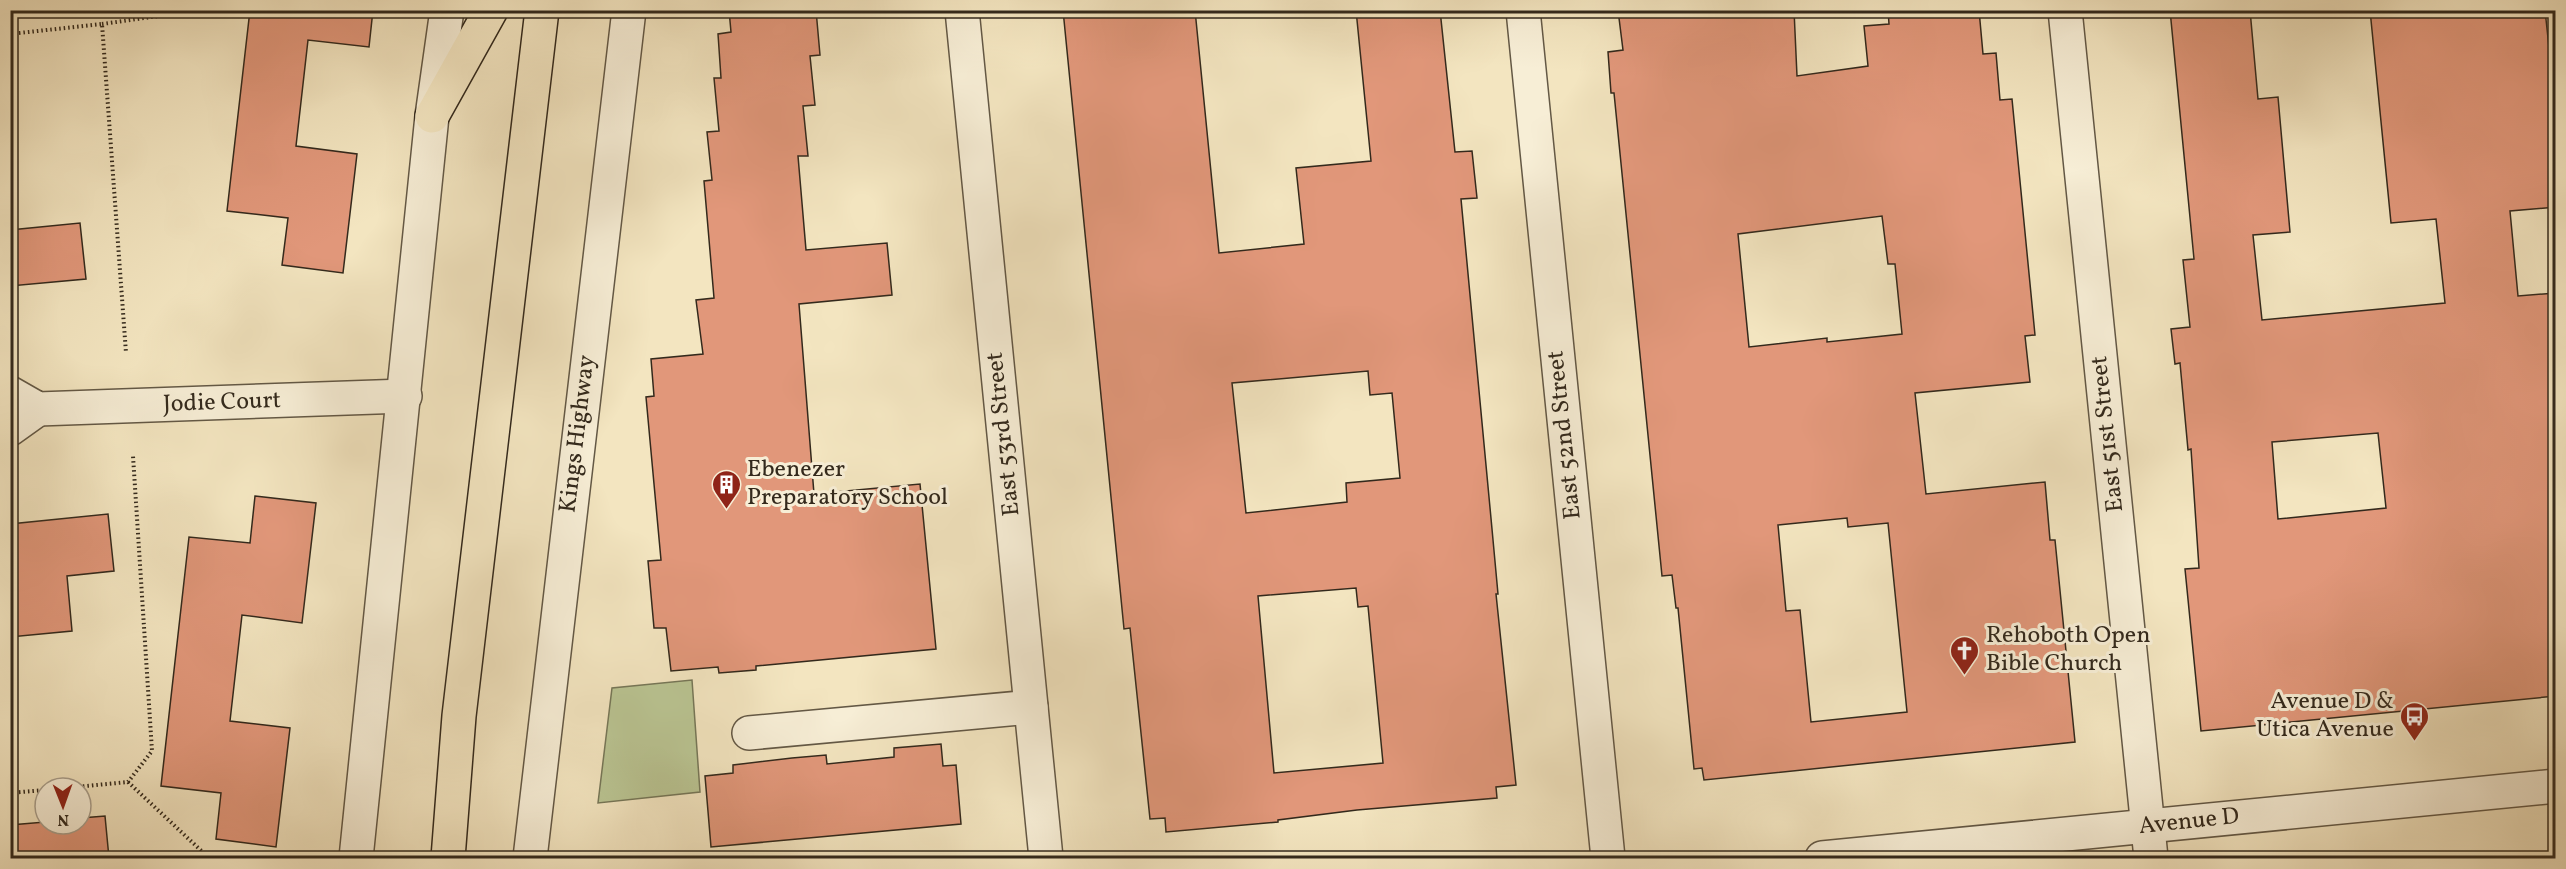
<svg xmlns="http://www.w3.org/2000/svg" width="2566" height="869" font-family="Vollkorn,serif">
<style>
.green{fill:#bac593;stroke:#767758;stroke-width:1.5}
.building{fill:#e1977a;stroke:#33291c;stroke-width:1.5;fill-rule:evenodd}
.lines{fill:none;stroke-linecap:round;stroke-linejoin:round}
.minor-casing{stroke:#635845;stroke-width:36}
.major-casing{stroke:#33291c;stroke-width:36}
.path{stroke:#33291c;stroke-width:4;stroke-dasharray:1.5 3;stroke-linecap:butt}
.minor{stroke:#f7eed6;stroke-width:33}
.major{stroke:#f3e5c0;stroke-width:33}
.labels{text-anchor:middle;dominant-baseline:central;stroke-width:6;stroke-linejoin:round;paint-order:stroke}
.street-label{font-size:24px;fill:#33291c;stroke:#f7eed6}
.poi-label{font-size:24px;fill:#33291c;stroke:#f7eed6;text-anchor:start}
</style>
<rect width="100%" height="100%" fill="#f3e5c0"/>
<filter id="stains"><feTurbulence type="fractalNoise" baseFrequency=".00333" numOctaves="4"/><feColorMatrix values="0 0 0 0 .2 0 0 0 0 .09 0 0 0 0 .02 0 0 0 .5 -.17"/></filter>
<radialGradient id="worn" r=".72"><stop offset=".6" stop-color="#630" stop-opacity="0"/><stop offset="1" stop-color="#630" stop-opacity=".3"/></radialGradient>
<path class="green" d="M692,680L700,792L598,803L612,688Z"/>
<g class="building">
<path d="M250,10H373L369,47L308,40L296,146L357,154L343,273L282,265L288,218L227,211Z"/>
<path d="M729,10H816L820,55L810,56L815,105L803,106L808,156H798L806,250L887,243L892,295L799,304L814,494L920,484L936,649L756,666V670L719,673L718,667L671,671L666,628H654L648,561L661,560L646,397L654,396L651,359L703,354L696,300L714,298L704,181L712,180L707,132L719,131L714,78H721L718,34L731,32Z"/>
<path d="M1063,10H1195L1219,253L1304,244L1296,168L1371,161L1356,10H1440L1455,152L1472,151L1477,198L1461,199L1492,529L1498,594H1496L1516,785L1496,787L1497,798L1357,810L1278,820V822L1166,832L1165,818L1150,819L1130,628L1124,629ZM1368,371L1370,395L1392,393L1400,478L1346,483L1347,502L1246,513L1232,383ZM1356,588L1358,607L1368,606L1383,763L1274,773L1258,596Z"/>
<path d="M1618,10H1794L1797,76L1868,66L1864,26L1889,24L1888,10H1979L1983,54L1996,53L2000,100L2012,99L2035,335L2025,336L2030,382L1915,393L1926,494L2045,482L2050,540H2055L2075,742L1704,780L1702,768L1694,769L1678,608H1676L1672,575L1662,576L1614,93H1611L1608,52L1623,50ZM1882,216L1888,264H1895L1902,334L1827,342V338L1749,347L1738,234ZM1847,518L1848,527L1888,523L1907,712L1811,722L1800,610L1786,611L1778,525Z"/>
<path d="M2170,10H2250L2258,99L2278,97L2290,232L2253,235L2262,320L2445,303L2436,219L2391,223L2370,10H2545L2556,113V207L2510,211L2518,296L2556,293V696L2201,731L2185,569L2199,568L2191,449L2188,450L2180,363L2175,364L2171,329L2190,327L2183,260L2194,259ZM2378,433L2386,508L2278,519L2272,442Z"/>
<path d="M80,223L86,279L10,286V230Z"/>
<path d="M255,496L316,503L302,623L242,615L230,721L290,728L276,847L216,839L221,793L161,786L189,537L250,543Z"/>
<path d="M108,514L114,571L67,576L72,631L10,637V524Z"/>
<path d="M941,744L943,766L956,765L961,824L711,847L705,776L733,773V765L792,758L826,755L827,764L894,757V748Z"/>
<path d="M105,816L109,858H10V825L45,822V824H81V818Z"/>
</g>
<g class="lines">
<defs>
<g id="minor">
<path d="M962,10L1046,858"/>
<path d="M1523,10L1608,858"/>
<path d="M2065,10L2151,858"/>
<path d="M10,393L38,409L405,396"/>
<path d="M10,429L38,409"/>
<path d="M749,733L1031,707"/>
<path d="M356,858L432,116L447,10"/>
<path d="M530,858L629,10"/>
<path d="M1822,858L2556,786"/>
</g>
<g id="major">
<path d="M432,116L491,10"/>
<path d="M448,858L459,716L542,10"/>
</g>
</defs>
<use href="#minor" class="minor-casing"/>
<use href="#major" class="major-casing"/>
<g class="path">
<path d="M102,24L201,10"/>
<path d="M10,34L102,24L126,353"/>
<path d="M128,782L209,858"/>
<path d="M65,788L128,782L152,751L133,456"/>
<path d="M10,793L45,790"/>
</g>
<use href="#minor" class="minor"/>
<use href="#major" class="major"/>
</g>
<defs>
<symbol id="building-pin" viewBox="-11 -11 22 30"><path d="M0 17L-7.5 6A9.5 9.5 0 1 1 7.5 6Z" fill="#8f2418" stroke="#f7eed6"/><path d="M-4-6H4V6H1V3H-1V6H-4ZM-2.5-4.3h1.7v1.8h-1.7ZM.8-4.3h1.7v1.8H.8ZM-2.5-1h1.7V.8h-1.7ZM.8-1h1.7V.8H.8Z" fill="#fff"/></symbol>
<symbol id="church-pin" viewBox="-11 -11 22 30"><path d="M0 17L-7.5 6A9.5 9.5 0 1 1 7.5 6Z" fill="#8f2418" stroke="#f7eed6"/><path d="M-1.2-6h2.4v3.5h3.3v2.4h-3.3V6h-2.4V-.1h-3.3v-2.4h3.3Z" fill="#fff"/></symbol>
<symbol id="bus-pin" viewBox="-11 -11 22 30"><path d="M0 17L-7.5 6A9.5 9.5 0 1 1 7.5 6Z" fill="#8f2418" stroke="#f7eed6"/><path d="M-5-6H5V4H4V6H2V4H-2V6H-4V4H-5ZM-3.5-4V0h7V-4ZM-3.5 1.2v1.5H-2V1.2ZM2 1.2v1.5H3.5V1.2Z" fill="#fff"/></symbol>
</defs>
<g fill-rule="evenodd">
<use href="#building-pin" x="710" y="468" width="33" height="45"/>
<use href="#church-pin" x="1948" y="634" width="33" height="45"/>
<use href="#bus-pin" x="2398" y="700" width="33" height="45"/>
</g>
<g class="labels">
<g class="street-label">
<text transform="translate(222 403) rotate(-2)">Jodie Court</text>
<text transform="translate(578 434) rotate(-83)">Kings Highway</text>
<text transform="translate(1004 434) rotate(-96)">East 53rd Street</text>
<text transform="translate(2108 434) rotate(-96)">East 51st Street</text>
<text transform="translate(1565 435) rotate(-96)">East 52nd Street</text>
<text transform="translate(2189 822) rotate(-6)">Avenue D</text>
</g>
<g class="poi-label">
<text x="747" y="470">Ebenezer<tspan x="747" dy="28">Preparatory School</tspan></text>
<text x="1986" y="636">Rehoboth Open<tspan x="1986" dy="28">Bible Church</tspan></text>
<text x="2394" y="702" text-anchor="end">Avenue D &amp;<tspan x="2394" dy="28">Utica Avenue</tspan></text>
</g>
</g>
<rect width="2566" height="869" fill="none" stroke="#f3e5c0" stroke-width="36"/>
<rect x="12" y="12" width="2542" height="845" fill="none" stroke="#33291c" stroke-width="3"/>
<rect x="18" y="18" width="2530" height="833" fill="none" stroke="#33291c" stroke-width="1.5"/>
<g transform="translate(63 806) rotate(179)"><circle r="28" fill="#f7eed6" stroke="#a99f8c" stroke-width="1.5"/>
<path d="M0-4.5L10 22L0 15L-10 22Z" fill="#8f2418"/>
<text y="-9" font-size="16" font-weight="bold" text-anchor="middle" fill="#33291c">N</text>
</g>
<rect width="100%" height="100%" filter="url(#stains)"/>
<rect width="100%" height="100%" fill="url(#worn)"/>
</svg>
